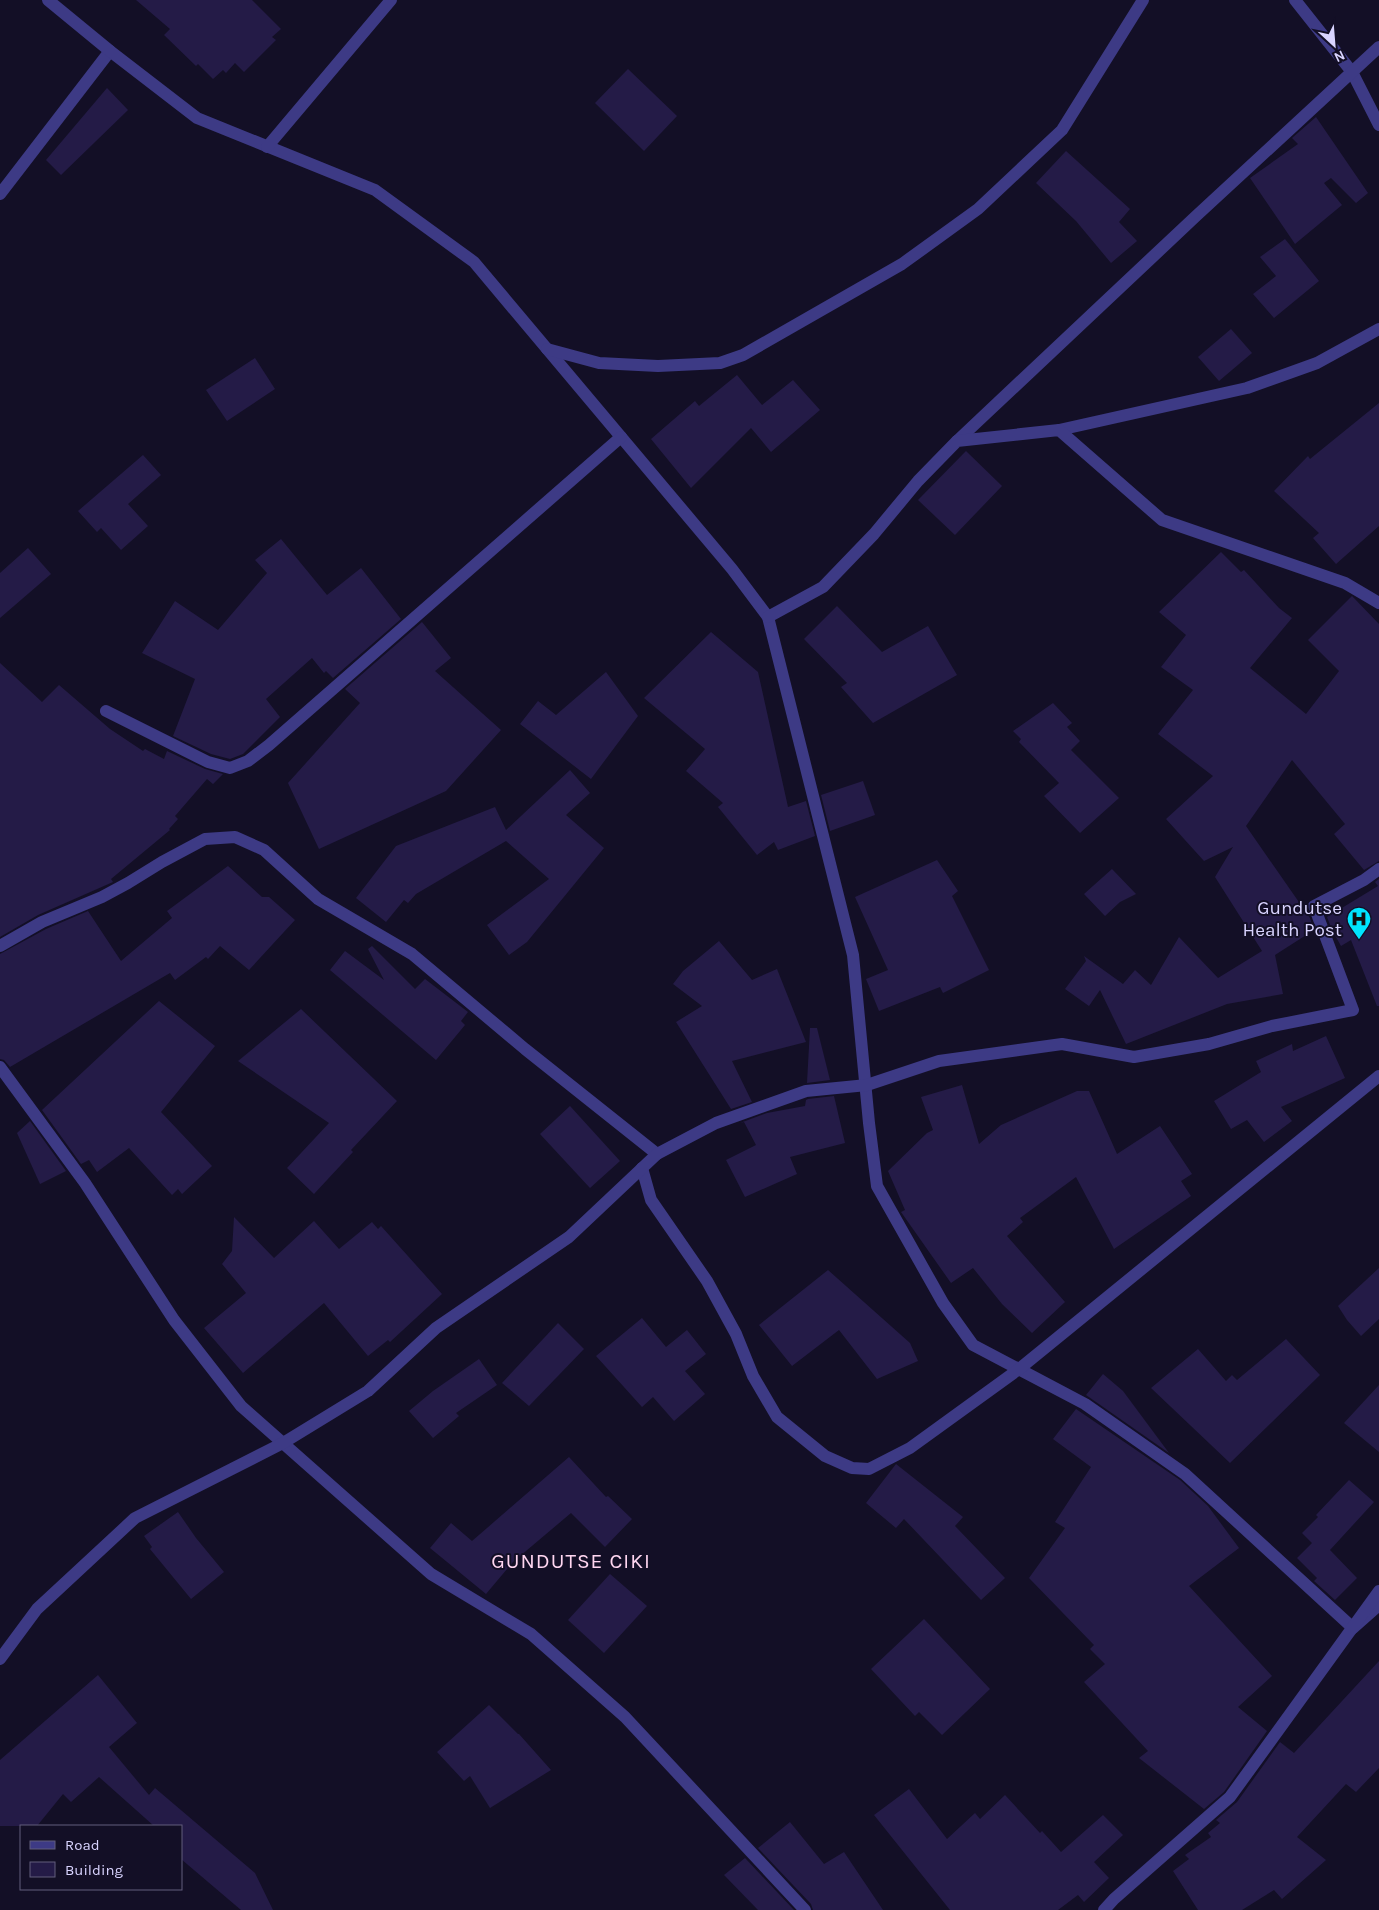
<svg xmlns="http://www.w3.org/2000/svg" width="1379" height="1910" font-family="Karla,sans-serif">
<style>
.building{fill:#241b47}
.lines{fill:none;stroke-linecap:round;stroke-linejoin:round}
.lane{stroke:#3d3a85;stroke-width:12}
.street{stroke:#3d3a85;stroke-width:12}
.labels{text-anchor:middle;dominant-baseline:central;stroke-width:4;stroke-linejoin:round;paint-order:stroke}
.poi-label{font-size:19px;fill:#d9d4ff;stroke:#130f26;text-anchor:end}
.quarter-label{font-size:21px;letter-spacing:1px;fill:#ffd6f0;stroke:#130f26}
</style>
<rect width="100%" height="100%" fill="#130f26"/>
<g class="building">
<path d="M136,0H252L281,29L272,37L276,40L244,72L235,63L226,73L223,70L213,79L198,64L196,66L164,35L170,29Z"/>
<path d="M628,69L677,116L644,151L595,103Z"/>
<path d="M107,88L128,110L61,175L46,160Z"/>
<path d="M1316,117L1368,193L1356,203L1331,178L1324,183L1342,205L1295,244L1250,178L1298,144L1292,138Z"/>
<path d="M1066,151L1130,209L1119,222L1137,241L1111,263L1076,221L1036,183Z"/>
<path d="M1285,239L1319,281L1274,318L1253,294L1276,276L1260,257Z"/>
<path d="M1231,329L1252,353L1219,381L1198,357Z"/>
<path d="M255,358L275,389L227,421L206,390Z"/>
<path d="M737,375L762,405L793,380L820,410L771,452L751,428L691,488L651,439L695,401L699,406Z"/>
<path d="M1379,403V526L1336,564L1313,538L1319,533L1274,491L1308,456L1310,459Z"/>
<path d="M966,451L1002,486L955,535L918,500Z"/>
<path d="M143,455L161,475L128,504L148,526L121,550L101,528L97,532L78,511Z"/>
<path d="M281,539L327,595L361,568L401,619L333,678L326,671L324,673L312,658L266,699L280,717L243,754L230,759L211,754L173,736L195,679L142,653L175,601L218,630L267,573L255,560Z"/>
<path d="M28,548L51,574L0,618V573Z"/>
<path d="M1221,552L1241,572L1244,570L1279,608L1292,618L1250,668L1306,714L1339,671L1308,640L1352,596L1379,624V861L1364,870L1334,834L1345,824L1292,760L1246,826L1310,918L1314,930L1275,955L1283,994L1227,1004L1126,1044L1100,990L1089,1006L1065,989L1086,961L1084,956L1123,984L1135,970L1151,985L1179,937L1218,978L1262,951L1215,877L1233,847L1204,861L1166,819L1213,776L1158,734L1193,690L1161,667L1186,635L1159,612Z"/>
<path d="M837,606L882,652L928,626L957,675L873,723L841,687L847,683L804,639Z"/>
<path d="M422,622L451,658L435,671L501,730L446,791L319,849L288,783L360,703L345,689Z"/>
<path d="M711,632L758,672L788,807L806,801L815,836L778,850L774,842L757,855L718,807L723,803L686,771L705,749L644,698Z"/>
<path d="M0,663L42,702L59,685L110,729L143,751L145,749L164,759L167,751L205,769L223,774L213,784L207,779L175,816L178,819L169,829L170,830L111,879L113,882L38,915L0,937Z"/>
<path d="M606,672L638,716L591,779L520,724L538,701L556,715Z"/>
<path d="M1053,703L1072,723L1067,727L1080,741L1071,750L1119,798L1080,833L1044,796L1059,783L1019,742L1021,739L1013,731Z"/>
<path d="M570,770L590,793L566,815L604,848L527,942L509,955L487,925L549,879L506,841L416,894L408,903L404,900L386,922L356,898L396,846L495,807L506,830Z"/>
<path d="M863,781L875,815L830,831L821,795Z"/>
<path d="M937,860L958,891L952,896L989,970L943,993L940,987L879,1011L866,979L888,970L855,897Z"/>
<path d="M228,866L262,897H269L295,920L249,970L220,946L208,959L206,957L175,980L170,973L10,1067L4,1060L0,1059V954L46,929L88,911L121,961L172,918L167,911Z"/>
<path d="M1112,869L1136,894L1120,902L1105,916L1084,894Z"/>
<path d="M1379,879V1006H1377L1351,940L1341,946L1332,930L1327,917L1378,886L1375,882Z"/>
<path d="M719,941L752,980L777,969L806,1042L732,1061L752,1102L731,1109L676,1022L702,1006L673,984L683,971Z"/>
<path d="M372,946L415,989L425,979L468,1012L461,1021L465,1025L436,1060L330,970L345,951L384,980L368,949Z"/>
<path d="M159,1001L215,1046L161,1112L212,1166L182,1194L178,1189L172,1195L129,1148L97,1172L89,1160L81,1164L42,1110Z"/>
<path d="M301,1009L397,1101L351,1150L353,1152L314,1194L287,1168L329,1123L238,1061Z"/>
<path d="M810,1028H817L830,1080L807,1083Z"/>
<path d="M1326,1036L1345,1078L1281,1107L1292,1121L1264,1142L1247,1120L1231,1129L1214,1101L1261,1072L1256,1061L1292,1044L1293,1051Z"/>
<path d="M962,1085L979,1144L1001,1125L1077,1091H1089L1117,1154L1160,1126L1192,1174L1181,1181L1191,1196L1114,1249L1076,1177L1020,1218L1023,1222L1007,1236L1065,1302L1032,1333L1002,1304L973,1268L951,1283L901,1212L905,1210L888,1171L927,1133L933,1130L921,1097Z"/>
<path d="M834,1096L845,1143L790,1157L797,1174L745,1197L726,1160L756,1145L744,1122L740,1123L767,1113L805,1106L806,1100L808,1099Z"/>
<path d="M570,1106L620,1161L590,1188L540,1134Z"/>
<path d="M30,1121L66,1171L40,1184L17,1133Z"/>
<path d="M234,1217L274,1258L314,1221L339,1249L372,1222L378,1229L381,1226L442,1294L390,1342L388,1340L368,1356L324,1303L243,1373L204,1328L246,1293L222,1264L232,1251Z"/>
<path d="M1379,1268V1319L1361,1336L1347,1320L1338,1306Z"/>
<path d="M828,1270L910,1343L918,1361L877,1379L839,1330L792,1366L759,1325Z"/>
<path d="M642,1318L666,1347L687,1330L706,1354L685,1371L705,1394L674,1421L653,1397L642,1407L596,1356Z"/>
<path d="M558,1323L584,1349L529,1406L502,1383Z"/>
<path d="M1286,1339L1320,1375L1230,1463L1151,1388L1198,1349L1226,1381L1232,1375L1237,1380Z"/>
<path d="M479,1359L497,1385L456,1413L459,1416L433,1438L409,1411L433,1391Z"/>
<path d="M1103,1374L1123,1391L1169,1453L1086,1395Z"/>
<path d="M1379,1385V1452L1344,1423Z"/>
<path d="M1076,1409L1180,1480L1208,1506L1239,1548L1189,1586L1272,1676L1238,1707L1267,1731L1224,1792L1204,1809L1139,1758L1148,1751L1084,1682L1105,1664L1090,1649L1094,1645L1029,1578L1065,1528L1055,1522L1091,1467L1053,1439Z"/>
<path d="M569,1457L606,1497L608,1496L632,1519L605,1547L571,1513L513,1562L486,1594L430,1548L451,1523L472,1541Z"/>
<path d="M896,1464L963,1517L955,1526L1005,1578L981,1600L904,1519L896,1528L866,1503Z"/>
<path d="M1349,1480L1374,1502L1330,1550L1357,1578L1335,1600L1314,1581L1317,1578L1297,1558L1312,1543L1302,1533L1318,1517L1316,1515Z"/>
<path d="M178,1512L196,1538L224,1572L191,1599L150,1549L152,1547L144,1536Z"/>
<path d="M610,1574L647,1606L604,1653L568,1620Z"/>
<path d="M924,1619L990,1689L942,1735L919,1712L915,1716L871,1669Z"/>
<path d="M1379,1661V1768L1356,1792L1346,1784L1297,1837L1326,1860L1282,1899L1274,1890L1242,1910H1198L1173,1871L1189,1859L1185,1855L1211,1837L1208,1833L1220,1823L1216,1820L1237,1802L1280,1742L1294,1753Z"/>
<path d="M98,1675L137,1723L109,1747L149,1795L155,1788L255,1873L273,1910H241L181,1859V1826H154L99,1777L71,1802L63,1794L37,1826H0V1760Z"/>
<path d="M489,1705L518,1734H519L551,1770L490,1808L470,1776L464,1781L437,1752Z"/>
<path d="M909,1789L947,1839L975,1813L980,1819L1005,1795L1040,1833L1042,1831L1061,1852L1103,1815L1123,1835L1094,1862L1109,1878L1084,1902L1078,1895L1058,1910H950L874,1815Z"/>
<path d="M790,1822L824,1864L844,1852L883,1910H813L811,1904L758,1848Z"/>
<path d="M745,1858L794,1910H758L724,1875Z"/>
</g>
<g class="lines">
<path class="lane" d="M0,194L110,51"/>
<g class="street">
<path d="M48,0L110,51L197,118L375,190L474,262L732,569L768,617L853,955L869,1123L877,1186L943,1303L973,1345L1085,1404L1185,1474L1353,1628L1379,1605"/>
<path d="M1295,0L1352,72L1379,125"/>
<path d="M267,147L391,0"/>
<path d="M547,349L599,363L658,366L720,363L743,355L902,264L978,209L1062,130L1143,0"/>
<path d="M1059,430L1247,388L1317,363L1379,329"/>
<path d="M957,441L1195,217L1379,47"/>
<path d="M768,617L823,587L874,534L918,481L957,441L1059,430L1162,520L1345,583L1379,603"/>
<path d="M106,711L208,762L230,768L248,761L269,745L621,437"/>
<path d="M0,946L42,922L102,897L128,883L162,862L205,839L235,837L264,850L318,899L412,954L525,1049L657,1154"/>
<path d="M0,1067L85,1183L174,1320L241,1406L431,1574L531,1634L625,1717L805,1910"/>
<path d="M642,1168L651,1200L707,1281L736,1334L753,1376L777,1417L825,1456L852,1468L869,1469L910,1448L1019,1369L1379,1076"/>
<path d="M0,1659L37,1609L135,1518L283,1443L368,1391L436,1328L569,1237L657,1154L716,1123L806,1091L867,1085L939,1061L1062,1044L1134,1057L1209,1044L1272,1026L1353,1010L1314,906L1364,880L1379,869"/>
<path d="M1104,1910L1114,1899L1230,1797L1379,1591"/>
</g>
</g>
<defs>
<symbol id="hospital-pin" viewBox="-11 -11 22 30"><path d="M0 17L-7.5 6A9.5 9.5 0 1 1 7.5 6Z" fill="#00e5ff" stroke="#130f26"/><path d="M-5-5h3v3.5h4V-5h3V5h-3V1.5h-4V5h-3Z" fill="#111"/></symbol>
</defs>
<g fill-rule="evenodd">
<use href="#hospital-pin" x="1345" y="905" width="28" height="38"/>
</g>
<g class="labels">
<g class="poi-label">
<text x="1342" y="908">Gundutse<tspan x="1342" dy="22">Health Post</tspan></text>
</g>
<g class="quarter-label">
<text x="571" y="1561">GUNDUTSE CIKI</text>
</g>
</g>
<rect x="20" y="1825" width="162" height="65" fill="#130f26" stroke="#625e7d"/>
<rect x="30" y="1841" width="25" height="8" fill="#3d3a85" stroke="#625e7d"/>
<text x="65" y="1850" font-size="15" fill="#d9d4ff">Road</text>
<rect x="30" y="1862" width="25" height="15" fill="#241b47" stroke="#625e7d"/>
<text x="65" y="1875" font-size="15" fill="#d9d4ff">Building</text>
<g transform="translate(1334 45) rotate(154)" stroke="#130f26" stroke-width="4" paint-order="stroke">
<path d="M0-4L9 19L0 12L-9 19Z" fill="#d9d4ff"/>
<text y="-8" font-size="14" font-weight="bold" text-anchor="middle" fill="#d9d4ff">N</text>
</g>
</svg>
